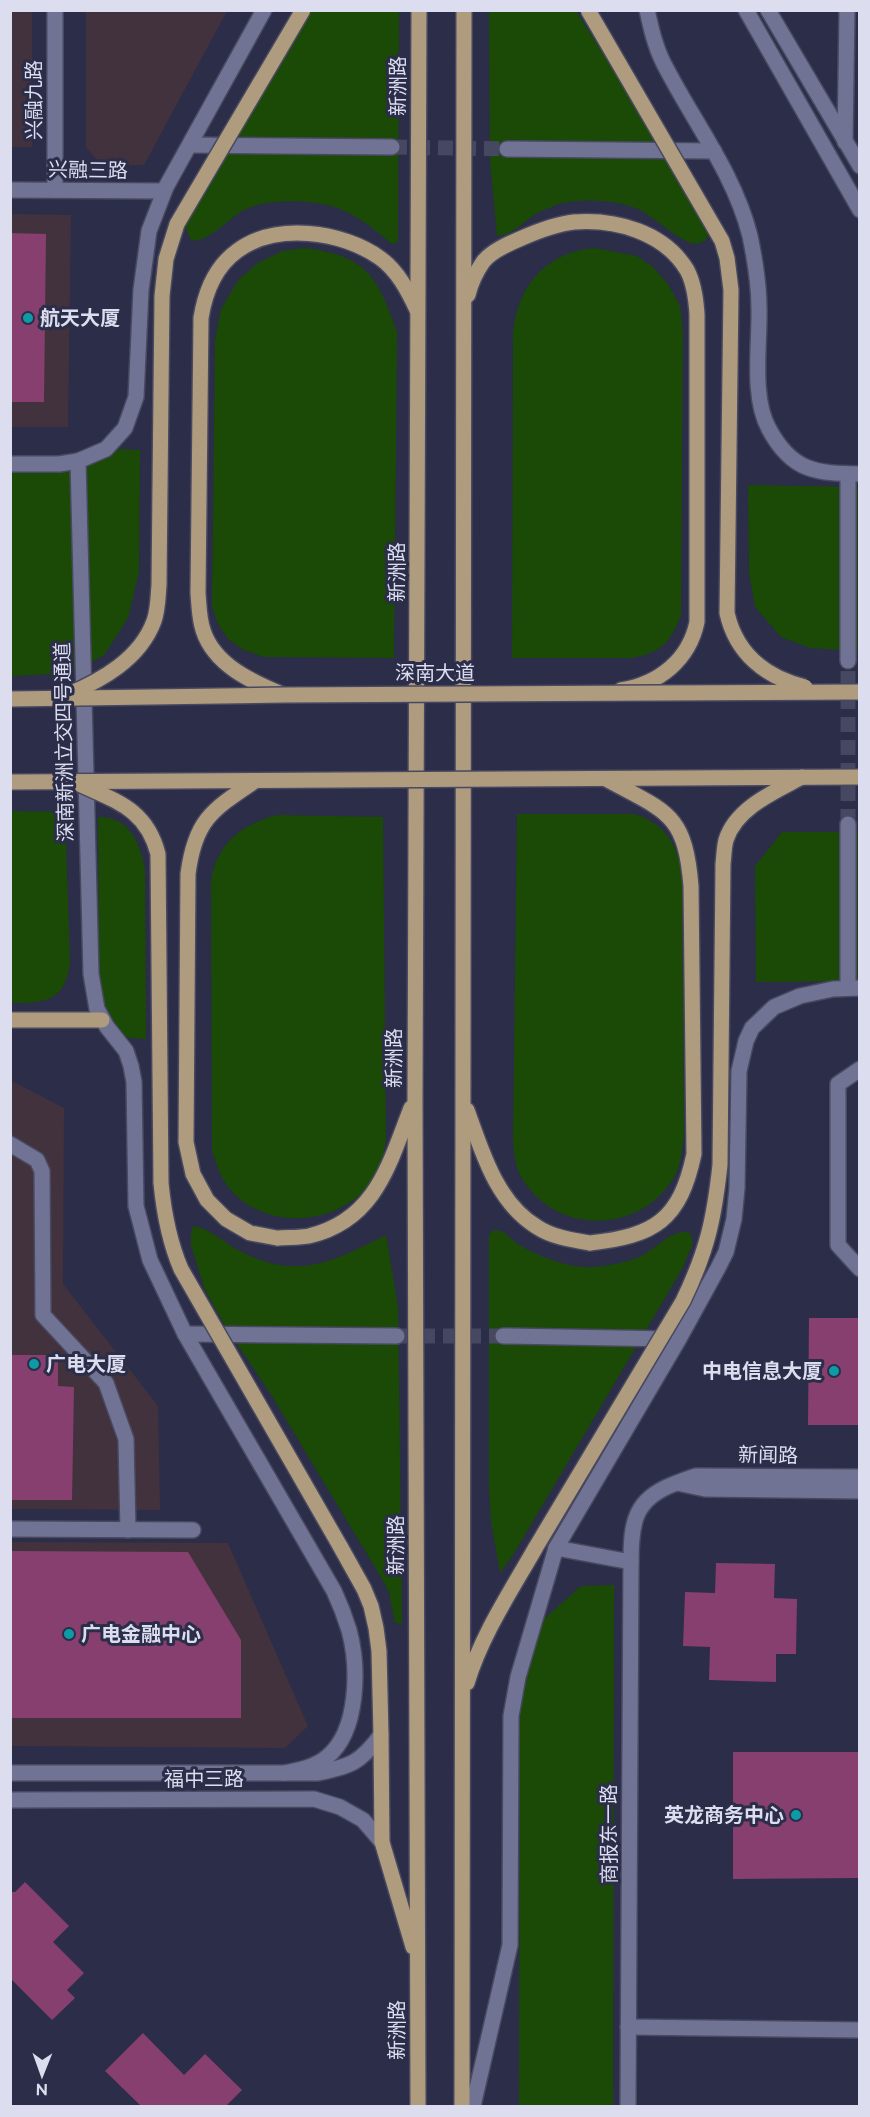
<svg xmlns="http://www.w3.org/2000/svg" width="870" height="2117" font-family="Raleway,'Noto Sans SC',sans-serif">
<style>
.commercial{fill:#42323d}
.green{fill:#1a4a05}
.building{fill:#873f6f}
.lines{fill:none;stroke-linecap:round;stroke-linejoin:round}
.minor-tunnel{stroke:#464862;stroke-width:15;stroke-dasharray:15 8;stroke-linecap:butt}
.minor-casing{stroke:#484960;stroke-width:18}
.major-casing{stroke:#484960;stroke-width:18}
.minor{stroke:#707393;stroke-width:15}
.major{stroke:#af9b7e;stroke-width:15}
.major-bridge-casing{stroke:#484960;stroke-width:18;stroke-linecap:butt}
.major-bridge{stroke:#af9b7e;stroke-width:15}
.culture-dot{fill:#0f9aa8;stroke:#2b2d49;stroke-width:2}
.labels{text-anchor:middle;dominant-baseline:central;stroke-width:6;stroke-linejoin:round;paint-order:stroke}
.street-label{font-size:20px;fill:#dcdef0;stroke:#2b2d49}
.poi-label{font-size:20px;font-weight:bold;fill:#dcdef0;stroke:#2b2d49;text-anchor:start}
</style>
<rect width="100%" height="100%" fill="#2b2d49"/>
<g class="commercial">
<path d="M11,10L32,11V147H11Z"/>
<path d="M86,11H227L144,165H101L86,147Z"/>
<path d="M11,214L71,215L68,427H11Z"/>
<path d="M10,1080L64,1108L63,1284L158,1406L160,1510L11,1509Z"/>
<path d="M11,1542L228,1543L308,1726L285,1748L11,1746Z"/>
</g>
<g class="green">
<path d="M309,11H399L398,242L392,244C378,232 363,220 347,212C322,199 267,197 242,211C228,219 207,244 191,240L185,227L188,218Z"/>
<path d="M489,11H576L682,178L709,234L705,241L697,244L690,243C673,235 659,222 644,212C625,200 584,198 563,203C556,204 548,209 541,211C527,218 514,235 497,236L490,162Z"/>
<path d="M305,248C367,256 377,276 397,332L394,658L264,657L244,650L229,640L218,624L212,606L215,340L221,309L239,279L258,263L282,251Z"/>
<path d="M595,248L637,256L653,267L668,284L680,306L683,332L681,615C670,643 662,652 632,658H512L513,332C518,284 547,252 595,248Z"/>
<path d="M116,449L140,450L139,572L128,618L105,654L74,673L11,676V469C52,468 80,473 116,449Z"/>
<path d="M748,485L859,487V651L810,648L781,637L755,607L749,573Z"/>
<path d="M11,811L65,812L70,964C64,1002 45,1003 11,1003Z"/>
<path d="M517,814H635C665,825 674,840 682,869L684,1135C682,1150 681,1166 673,1179C638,1234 558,1235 523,1180C515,1168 514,1154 513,1140Z"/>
<path d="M277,815L383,817L386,1138C384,1151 383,1166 375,1177C344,1227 261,1234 226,1184C219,1174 216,1162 212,1150L211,882C216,844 242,824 277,815Z"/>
<path d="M98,817C130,816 140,844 145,870L146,1039L129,1038L119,1033L103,1010L99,967Z"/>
<path d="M782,832H859V981L756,982L755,866Z"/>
<path d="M193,1226C212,1229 225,1244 242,1252C298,1281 334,1261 386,1235L398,1306L402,1624L395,1623L389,1592L382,1579L270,1393L225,1326L205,1290L191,1245V1233Z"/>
<path d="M494,1230C506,1230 511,1241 521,1246C539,1256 561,1265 582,1267C599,1268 621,1264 637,1258C654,1252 672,1227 690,1233L693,1243L682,1269L513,1555L500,1573L491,1522L489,1488V1235Z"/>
<path d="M614,1585L613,2106H519L520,1715L526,1675L544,1619L581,1586Z"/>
</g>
<g class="building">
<path d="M10,233L46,234L44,402H10Z"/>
<path d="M809,1318H860V1425H808Z"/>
<path d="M10,1355H58V1386L74,1387L72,1500H10Z"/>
<path d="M10,1551L188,1552L241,1640V1718H10Z"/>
<path d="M716,1563L775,1564L774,1598L797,1599L796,1654H776V1682L709,1680L710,1647L683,1646L685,1592L715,1593Z"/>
<path d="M733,1752H860V1878L733,1879Z"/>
<path d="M25,1882L69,1926L53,1942L84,1973L67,1990L75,1998L52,2020L10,1978V1892H15Z"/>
<path d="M143,2033L184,2075L205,2054L242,2090L226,2106H141L105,2071Z"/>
</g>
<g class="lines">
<g class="minor-tunnel">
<path d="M392,147L507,149"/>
<path d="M848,824V661"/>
<path d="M397,1336H503"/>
</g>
<defs>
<g id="minor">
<path d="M55,10V190"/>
<path d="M647,10C651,28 655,46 663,62C692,120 734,172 750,236C755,260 759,284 759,308C760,344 751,397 769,429C792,472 816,473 860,474"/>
<path d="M746,10L860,210"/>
<path d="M768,10L860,166"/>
<path d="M845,142L847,10"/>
<path d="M190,145L392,147"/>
<path d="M507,149L714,151"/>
<path d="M10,190L164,191"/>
<path d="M78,461L91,974L97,1009L107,1027L126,1051L131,1066L134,1082L136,1206L150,1260L185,1334L334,1591C340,1604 345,1617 349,1630C359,1667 359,1731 327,1757C315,1767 299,1770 284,1773"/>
<path d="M10,464H59L78,461L106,449L125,428L136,397L141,290L149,231L166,187L264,10"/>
<path d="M848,661V474"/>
<path d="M848,824V988"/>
<path d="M860,1069L838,1084V1245L860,1269"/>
<path d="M10,1144L37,1160L42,1171L43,1315L106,1383L126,1439L128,1530"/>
<path d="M185,1334L397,1336"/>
<path d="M503,1336L671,1339"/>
<path d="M677,1483L705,1489L860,1491"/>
<path d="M10,1529L193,1530"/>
<path d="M556,1548L631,1562C631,1523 634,1499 674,1484C682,1481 688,1478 696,1476L860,1477"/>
<path d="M10,1773H318C351,1766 360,1763 381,1735"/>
<path d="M10,1800L314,1799L340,1807L363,1820L382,1842"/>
<path d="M628,2027L860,2030"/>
<path d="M473,2106L510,1945L511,1716L518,1677L556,1548L679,1339L718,1268L726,1252L734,1219L737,1188L739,1071L746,1041L752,1028L774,1007L800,996L833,989L860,988"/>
<path d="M628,2106L631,1562"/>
</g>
<g id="major">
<path d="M468,295C471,283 476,272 483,262C491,251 510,243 522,238C538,231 556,224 574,222C616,219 664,232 687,270C694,283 696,299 697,314V622C689,660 659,684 621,690"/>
<path d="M284,695C252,682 214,665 203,630C199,618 199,605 198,593L201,318C205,293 215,267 237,251C276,222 342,231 380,258C398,271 408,291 417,310"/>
<path d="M10,1020H102"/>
<path d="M467,1110C482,1151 496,1202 537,1227C552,1237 572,1240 590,1243"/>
<path d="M277,1238C287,1237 299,1238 309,1236C376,1220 389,1164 411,1108"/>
<path d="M340,1546L364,1589L371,1606L376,1628L379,1651L381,1735L382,1842L413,1947"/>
<path d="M467,1683C482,1634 511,1591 536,1547"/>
<path d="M418,2106L415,1100L419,10"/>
<path d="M462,2106L464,10"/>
</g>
</defs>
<use href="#minor" class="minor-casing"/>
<use href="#major" class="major-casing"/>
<use href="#minor" class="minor"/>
<use href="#major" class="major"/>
<defs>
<g id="major-bridge">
<path d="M588,10L722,241L727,258L731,290L727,613C736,653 765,677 805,687"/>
<path d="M67,695C102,680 140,659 154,621C158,610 158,597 159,585L162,296L166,259L177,224L303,10"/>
<path d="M10,699L284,695L860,692"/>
<path d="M255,781C212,810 195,820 188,874L186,1142L193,1174L207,1200L226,1219L250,1233L277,1238"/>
<path d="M10,782L860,777"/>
<path d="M75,782C114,801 146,807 158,854L161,1183C164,1214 169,1241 181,1269L340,1546"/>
<path d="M590,1243C655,1236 680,1220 694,1154L691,886C685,812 666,812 606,779"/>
<path d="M536,1547L683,1301C707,1251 714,1220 720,1165L723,864C724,856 724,847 726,840C736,808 774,792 802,777"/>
</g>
</defs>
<use href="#major-bridge" class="major-bridge-casing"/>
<use href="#major-bridge" class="major-bridge"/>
</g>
<g class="culture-dot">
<circle cx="28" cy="318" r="6"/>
<circle cx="34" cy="1364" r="6"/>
<circle cx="834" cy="1371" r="6"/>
<circle cx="69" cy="1634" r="6"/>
<circle cx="796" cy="1815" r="6"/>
</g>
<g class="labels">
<g class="street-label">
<text transform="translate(398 86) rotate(-90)">新洲路</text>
<text transform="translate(34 100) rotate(-90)">兴融九路</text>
<text transform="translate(88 170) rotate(1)">兴融三路</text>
<text transform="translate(397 572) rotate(-90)">新洲路</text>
<text x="435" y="673">深南大道</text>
<text transform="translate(64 742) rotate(-91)">深南新洲立交四号通道</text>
<text transform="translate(394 1058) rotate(-90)">新洲路</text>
<text transform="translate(768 1455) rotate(1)">新闻路</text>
<text transform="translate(396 1545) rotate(-90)">新洲路</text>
<text x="204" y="1779">福中三路</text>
<text transform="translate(609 1834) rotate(-90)">商报东一路</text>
<text transform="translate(397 2030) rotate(-90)">新洲路</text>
</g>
<g class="poi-label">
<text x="40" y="318">航天大厦</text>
<text x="46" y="1364">广电大厦</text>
<text x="822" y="1371" text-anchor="end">中电信息大厦</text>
<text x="81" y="1634">广电金融中心</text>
<text x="784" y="1815" text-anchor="end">英龙商务中心</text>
</g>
</g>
<rect width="870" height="2117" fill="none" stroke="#dcdef0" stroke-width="24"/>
<g transform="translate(42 2075) rotate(181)" stroke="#2b2d49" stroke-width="4.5" paint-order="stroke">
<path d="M0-4.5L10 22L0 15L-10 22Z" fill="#dcdef0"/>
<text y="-9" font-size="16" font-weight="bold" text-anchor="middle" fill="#dcdef0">N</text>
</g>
</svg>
